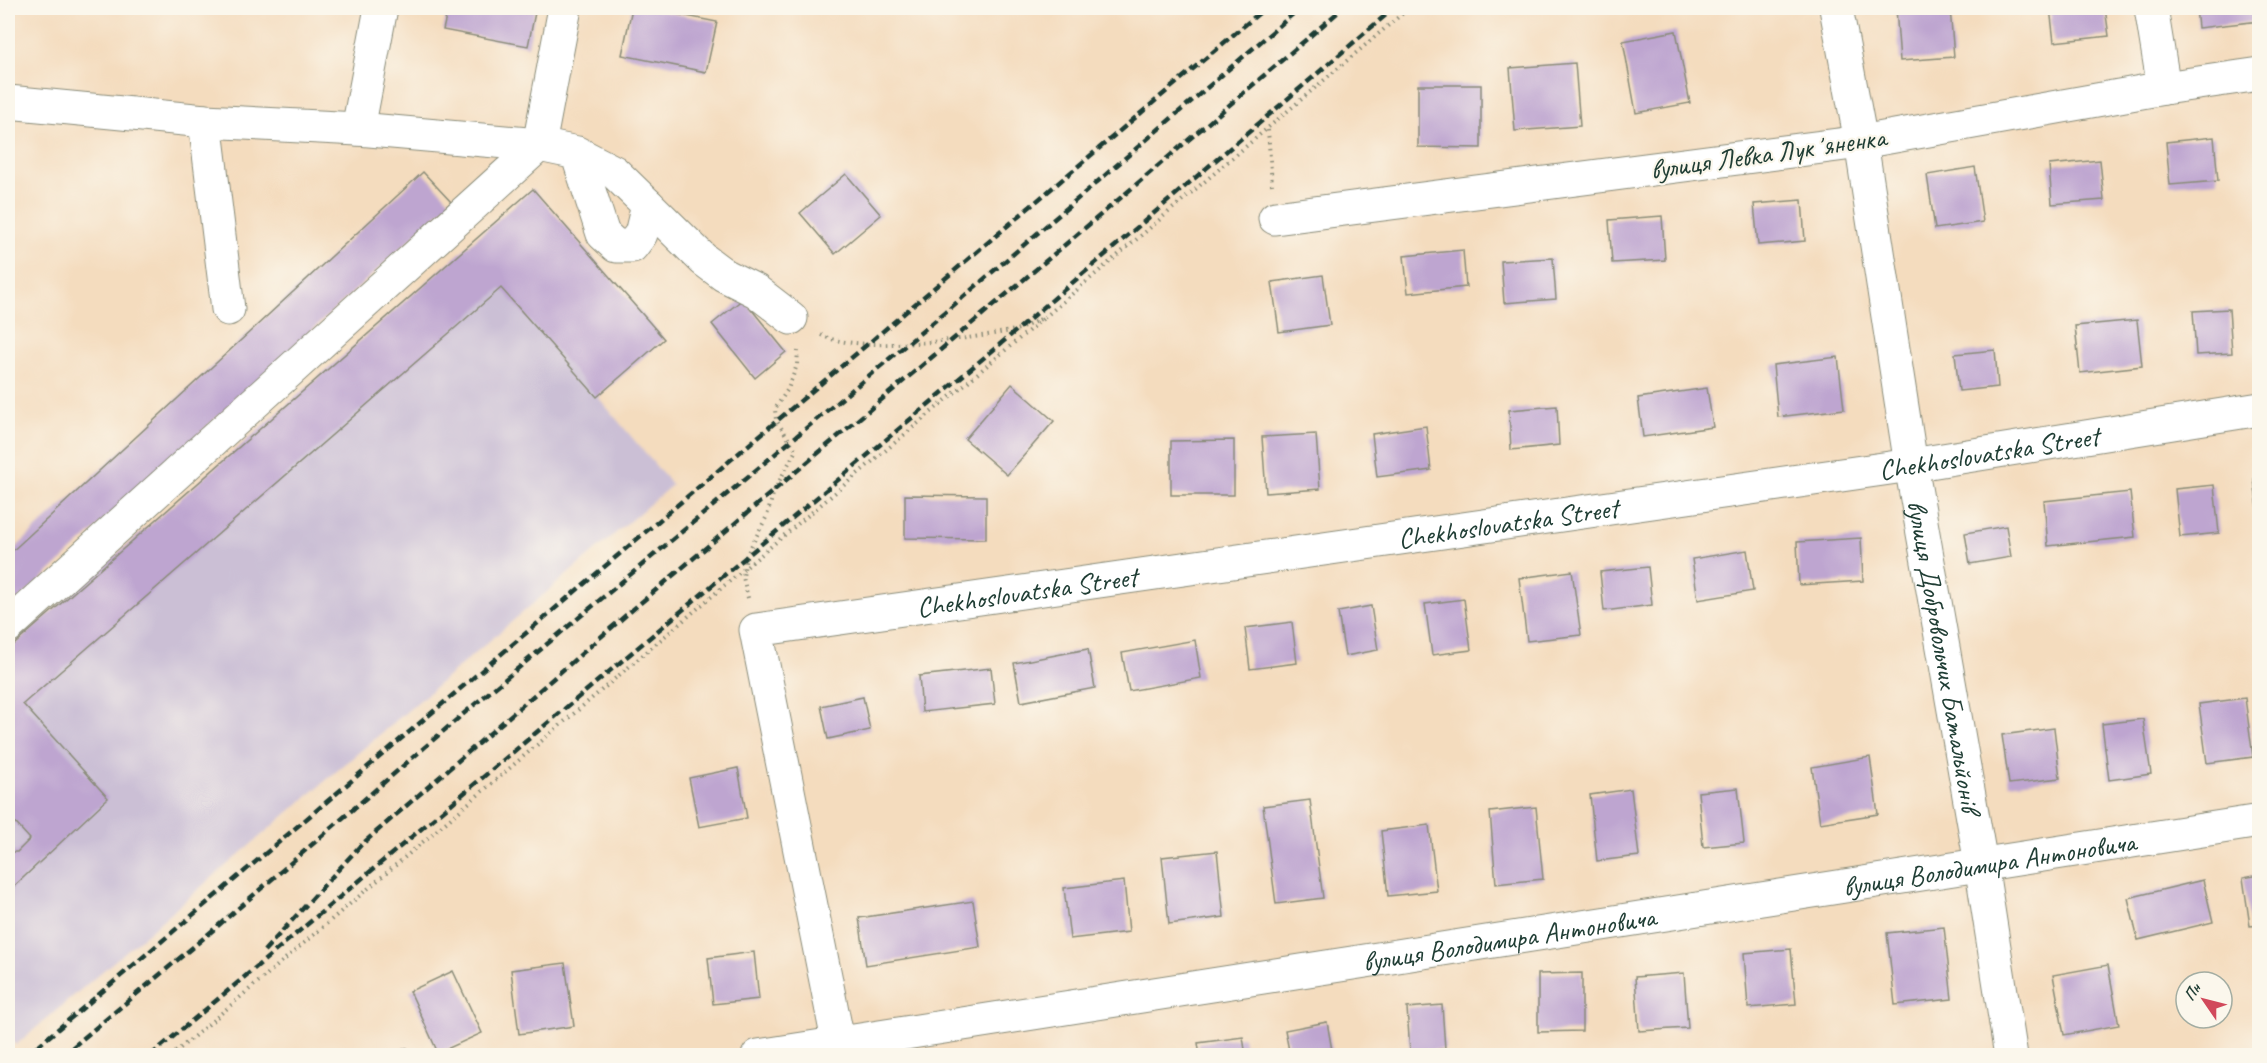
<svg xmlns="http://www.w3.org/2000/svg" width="2267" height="1063" font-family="Caveat,sans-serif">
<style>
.industrial{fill:#cbbfd5}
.building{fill:#bea5d0}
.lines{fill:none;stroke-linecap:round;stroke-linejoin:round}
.minor-casing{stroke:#8a8c79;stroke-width:35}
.path{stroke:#8a8c79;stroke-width:4;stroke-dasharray:1.5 4.5;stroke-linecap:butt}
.minor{stroke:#fff;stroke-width:33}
.rail{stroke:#1f3d34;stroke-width:4.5;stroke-dasharray:9 4.5;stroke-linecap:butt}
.labels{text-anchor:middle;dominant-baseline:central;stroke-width:4.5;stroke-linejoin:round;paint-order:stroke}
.street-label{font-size:28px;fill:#1f3d34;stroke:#fbf7ec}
</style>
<rect width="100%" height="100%" fill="#fbf7ec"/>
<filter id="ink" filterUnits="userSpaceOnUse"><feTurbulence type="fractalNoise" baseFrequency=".0167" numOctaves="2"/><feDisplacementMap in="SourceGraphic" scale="12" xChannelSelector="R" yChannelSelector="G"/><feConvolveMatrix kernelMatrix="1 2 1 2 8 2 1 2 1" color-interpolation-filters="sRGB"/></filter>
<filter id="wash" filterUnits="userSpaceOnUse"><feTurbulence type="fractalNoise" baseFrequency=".008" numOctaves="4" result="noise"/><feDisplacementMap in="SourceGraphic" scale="24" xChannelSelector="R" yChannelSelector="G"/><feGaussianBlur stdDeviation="1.35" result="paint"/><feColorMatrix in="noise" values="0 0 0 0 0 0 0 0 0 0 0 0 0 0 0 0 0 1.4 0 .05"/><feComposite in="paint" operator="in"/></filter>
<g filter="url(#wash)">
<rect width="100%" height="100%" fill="#f4dcbe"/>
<path class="industrial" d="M533,189L664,339L598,397L672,485L16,1045L8,1038V650Z"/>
<g id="blocks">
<g class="building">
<path d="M448,8H536L528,46L443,30Z"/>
<path d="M632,8H646L717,22L706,72L622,55Z"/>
<path d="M1896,8H1950L1954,57L1900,61Z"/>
<path d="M2050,8H2105L2109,36L2054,42Z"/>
<path d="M2196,8H2260V21L2198,28Z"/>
<path d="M1676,31L1690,103L1636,113L1623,41Z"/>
<path d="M1575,63L1580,126L1515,131L1510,68Z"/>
<path d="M1418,85H1481V148L1418,147Z"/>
<path d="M2214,137L2218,181L2170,185L2166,142Z"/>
<path d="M2100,160L2104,200L2052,204L2049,165Z"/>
<path d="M1975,167L1983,222L1935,229L1927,175Z"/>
<path d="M423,172L451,202L8,610V555Z"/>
<path d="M846,174L881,215L835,254L800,213Z"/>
<path d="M533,189L664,339L597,397L501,288L23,704L108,798L8,892V852H17L30,839L8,815V650Z"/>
<path d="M1802,200L1805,241L1758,245L1754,204Z"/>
<path d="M1662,216L1665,260L1612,263L1609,220Z"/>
<path d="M1463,250L1466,287L1408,293L1404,256Z"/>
<path d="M1553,258L1556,299L1504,303L1501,261Z"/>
<path d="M1323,275L1330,325L1279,332L1272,282Z"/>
<path d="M743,299L786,352L755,378L712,324Z"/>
<path d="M2229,309L2232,353L2196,355L2193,311Z"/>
<path d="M2137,320L2142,366L2080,373L2075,326Z"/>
<path d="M1995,350L1998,387L1959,391L1955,354Z"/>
<path d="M1838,357L1844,409L1778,417L1773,365Z"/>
<path d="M1012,384L1054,421L1007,475L965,439Z"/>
<path d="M1707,388L1713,427L1643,437L1638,398Z"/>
<path d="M1557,406L1559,445L1511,450L1509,410Z"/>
<path d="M1426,426L1431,470L1377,477L1372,434Z"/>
<path d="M1316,434L1320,489L1266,493L1262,437Z"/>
<path d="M1234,440V495H1171V441Z"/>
<path d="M2260,478V510H2258L2254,479Z"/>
<path d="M2214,485L2219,533L2180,537L2175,489Z"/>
<path d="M2130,492L2135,537L2048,546L2044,501Z"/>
<path d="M905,495L986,496V539L905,538Z"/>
<path d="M2006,526L2011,557L1970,564L1965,533Z"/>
<path d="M1861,538L1863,581L1799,585L1797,542Z"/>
<path d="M1747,550L1753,591L1698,600L1692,559Z"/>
<path d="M1648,567L1652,605L1604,611L1600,572Z"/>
<path d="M1572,571L1581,635L1527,641L1519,578Z"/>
<path d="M1464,599L1471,650L1432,655L1425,604Z"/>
<path d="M1371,606L1378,650L1345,656L1338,612Z"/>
<path d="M1292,622L1297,663L1250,669L1245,628Z"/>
<path d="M1195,640L1201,678L1129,691L1122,653Z"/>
<path d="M1088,649L1095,688L1021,702L1014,663Z"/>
<path d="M991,668L995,704L922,712L919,676Z"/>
<path d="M863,697L870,730L828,739L821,706Z"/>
<path d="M2245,698L2253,757L2207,763L2199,704Z"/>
<path d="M2143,719L2151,774L2109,780L2102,724Z"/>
<path d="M2054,728L2060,778L2009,784L2002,735Z"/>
<path d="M1870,757L1878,814L1820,823L1812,767Z"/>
<path d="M738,768L747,818L699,827L689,778Z"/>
<path d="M1738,788L1744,843L1703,847L1698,792Z"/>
<path d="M1631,789L1639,856L1597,861L1590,795Z"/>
<path d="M1310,800L1323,898L1276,904L1263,806Z"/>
<path d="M1536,807L1543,879L1496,884L1490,812Z"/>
<path d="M1429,825L1437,891L1388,896L1381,831Z"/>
<path d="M1217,851L1224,917L1169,924L1162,857Z"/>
<path d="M2260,875V925L2250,926L2243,878Z"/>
<path d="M2203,880L2213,922L2138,940L2128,898Z"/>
<path d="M1124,881L1129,932L1070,939L1064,888Z"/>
<path d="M973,901L980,947L866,965L859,918Z"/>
<path d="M1944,927L1952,999L1895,1005L1887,933Z"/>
<path d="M1791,949L1796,1004L1748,1008L1744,953Z"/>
<path d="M754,952L759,999L713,1004L708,958Z"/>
<path d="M565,963L574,1026L519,1034L511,970Z"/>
<path d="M2108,965L2119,1025L2064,1035L2053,975Z"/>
<path d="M453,971L482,1033L438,1053L410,991Z"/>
<path d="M1582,973V1031L1538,1032V974Z"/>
<path d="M1684,973L1688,1028L1639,1031L1635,977Z"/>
<path d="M1442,1005L1445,1049L1410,1052L1407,1008Z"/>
<path d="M1327,1022L1333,1056H1290L1285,1030Z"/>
<path d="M1243,1037L1246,1056H1200L1198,1043Z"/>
<path d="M407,1048L409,1056H386V1055Z"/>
</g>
</g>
</g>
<g filter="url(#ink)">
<use href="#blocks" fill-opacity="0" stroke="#8a8c79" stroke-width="1.5"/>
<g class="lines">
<defs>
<g id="minor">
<path id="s1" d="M1836,8L1861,142L1911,465L1981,864L2011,1056"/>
<path d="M2151,8L2164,88"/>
<path d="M8,102L205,121L358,129L539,145L577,153L614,172L648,205L641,234L632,246H616L603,234L577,153"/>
<path d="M205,121L228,309"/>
<path d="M358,129L381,8"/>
<path d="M648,205L704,260L724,275L756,291L791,318"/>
<path d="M1275,218L1861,142L2164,88L2260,74"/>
<path d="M8,626L539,145L565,8"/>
<path id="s2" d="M758,1056L2260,821"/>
<path id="s3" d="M841,1056L756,630L1911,465L2260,409"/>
</g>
</defs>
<use href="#minor" class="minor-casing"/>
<g class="path">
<path d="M1268,130L1272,185"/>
<path d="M821,335C857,354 974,339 1015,330C1025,328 1035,321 1045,317L1409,8"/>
<path d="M748,598L743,577L746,556L767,516L774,491L796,450L776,420L775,409L788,389L797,365L798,351"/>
<path d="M171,1056L744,569L1045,317"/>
</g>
<use href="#minor" class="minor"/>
<g class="rail">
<path d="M264,951L360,846L625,616L1111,206L1343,8"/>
<path d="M26,1056L1265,8"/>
<path d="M62,1056L205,937L462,715L955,304L1300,8"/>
<path d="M150,1056L1017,330L1394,8"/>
</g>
</g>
</g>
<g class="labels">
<g class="street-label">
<text transform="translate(1768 153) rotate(-8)">вулиця Левка Лукʼяненка</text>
<text stroke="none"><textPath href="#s3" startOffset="1680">Chekhoslovatska Street</textPath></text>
<text stroke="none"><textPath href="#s3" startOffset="1194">Chekhoslovatska Street</textPath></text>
<text stroke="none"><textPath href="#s3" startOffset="708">Chekhoslovatska Street</textPath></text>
<text stroke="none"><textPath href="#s1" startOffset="657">вулиця Добровольчих Батальйонів</textPath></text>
<text stroke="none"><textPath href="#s2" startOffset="1246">вулиця Володимира Антоновича</textPath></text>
<text stroke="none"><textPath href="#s2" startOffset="760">вулиця Володимира Антоновича</textPath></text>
</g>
</g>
<rect width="2267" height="1063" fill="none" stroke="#fbf7ec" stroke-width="30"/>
<g transform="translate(2204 1000) rotate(305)"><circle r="28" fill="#fbf7ec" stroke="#a3ada2" stroke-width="1.5"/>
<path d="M0-4.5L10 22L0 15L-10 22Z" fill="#d1495b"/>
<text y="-9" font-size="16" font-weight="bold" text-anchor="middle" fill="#1f3d34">Пн</text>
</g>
</svg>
